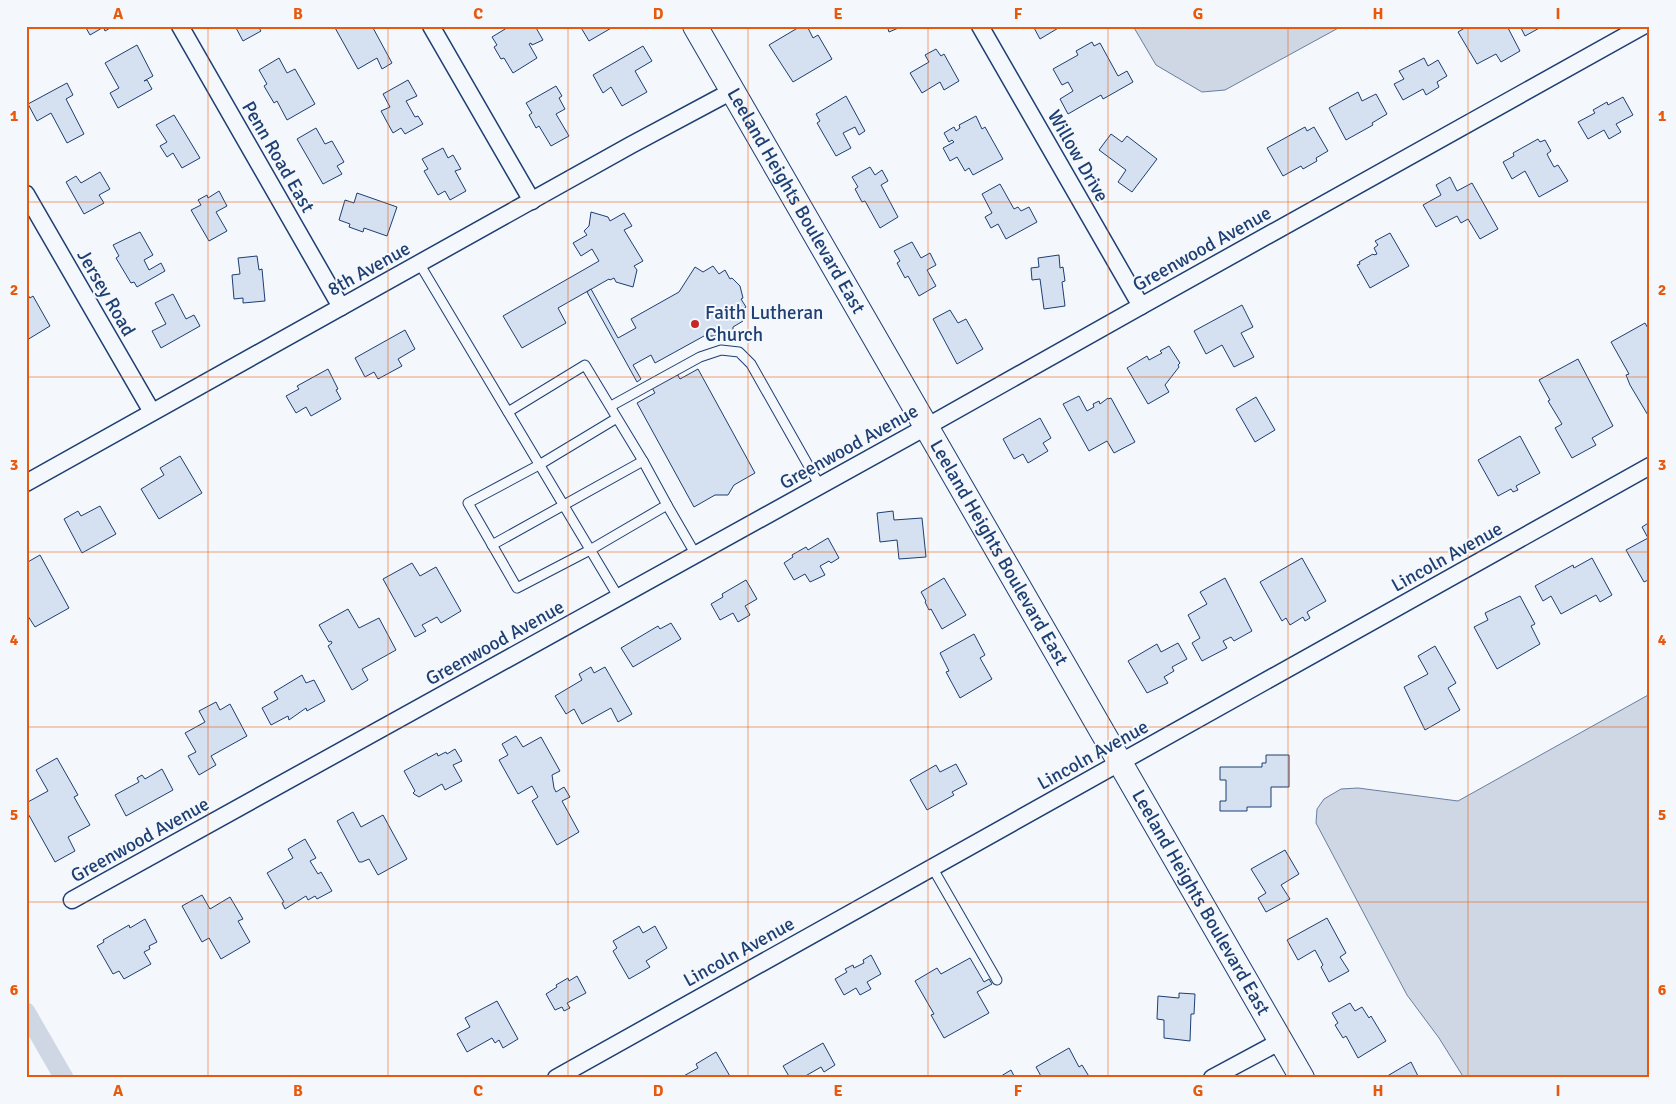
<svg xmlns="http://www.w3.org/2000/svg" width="1676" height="1104" font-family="Signika,sans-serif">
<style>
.water{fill:#cfd7e4;stroke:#687fa3}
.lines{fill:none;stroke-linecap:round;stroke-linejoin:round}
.canal{stroke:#cfd7e4;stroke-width:19}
.building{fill:#d5e0f0;stroke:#1d3f73}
.service-casing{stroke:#1d3f73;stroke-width:11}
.minor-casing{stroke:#1d3f73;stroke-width:19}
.secondary-casing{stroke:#1d3f73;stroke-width:26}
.service{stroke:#f4f7fb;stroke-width:9}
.minor{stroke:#f4f7fb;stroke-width:16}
.secondary{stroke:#f4f7fb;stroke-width:24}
.grid{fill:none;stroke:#e8590c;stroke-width:1;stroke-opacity:0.55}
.poi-dot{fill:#c62828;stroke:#f4f7fb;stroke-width:2}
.labels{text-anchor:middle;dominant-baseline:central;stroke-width:4;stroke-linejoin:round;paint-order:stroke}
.street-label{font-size:19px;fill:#1d3f73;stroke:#f4f7fb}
.poi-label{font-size:19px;fill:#1d3f73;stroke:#f4f7fb;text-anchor:start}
.neatline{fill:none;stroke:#e8590c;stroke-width:2}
.grid-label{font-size:16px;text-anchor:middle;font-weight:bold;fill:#e8590c}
</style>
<rect width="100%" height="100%" fill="#f4f7fb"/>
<g class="water">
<path d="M1133,26H1342L1225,90L1202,92L1156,65Z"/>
<path d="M1650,694V1078H1464L1439,1038L1407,995L1316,823L1317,809L1324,799L1341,789L1358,788L1458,801Z"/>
</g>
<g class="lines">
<path class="canal" d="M26,1012L64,1078"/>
</g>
<g class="building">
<path d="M85,26H101L102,28L90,35Z"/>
<path d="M103,26H112V27L105,31Z"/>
<path d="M235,26H258L261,31L243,41Z"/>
<path d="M334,26H372L392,63L382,69L377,58L358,69Z"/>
<path d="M510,26H535L543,40L532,45L531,43L529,44L537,58L513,73L504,58L501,59L494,47L497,45L492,37Z"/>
<path d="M580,26H612L613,27L589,41Z"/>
<path d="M801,26H807L813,38L818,35L832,59L793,82L769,45Z"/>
<path d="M887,26H903L889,32Z"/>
<path d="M1033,26H1059L1060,27L1040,39Z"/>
<path d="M1468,26H1507L1520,51L1501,62L1496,54L1477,64L1458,32Z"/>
<path d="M1520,26H1543L1525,36Z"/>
<path d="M1092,42L1094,46L1100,43L1118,76L1127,71L1133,82L1103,99L1101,95L1068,114L1060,99L1073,91L1068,82L1062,85L1053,69L1078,55L1076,51Z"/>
<path d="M137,45L153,76L144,81L147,80L152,89L118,108L110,93L119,88L105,63Z"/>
<path d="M643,46L652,61L635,71L647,92L622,106L611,87L603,93L593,75Z"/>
<path d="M936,49L941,56L944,54L959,81L944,90L940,82L922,93L910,73L929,62L925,55Z"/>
<path d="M279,58L287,73L295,69L315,104L287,120L277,101L274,103L264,86L267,84L259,70Z"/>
<path d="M1424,58L1428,66L1438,60L1447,76L1437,82L1439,87L1426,95L1423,89L1403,100L1394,84L1404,79L1399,71Z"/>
<path d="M408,80L417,96L406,101L415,117L418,116L423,124L405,134L401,128L393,133L381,111L390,107L383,94Z"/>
<path d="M67,83L73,95L66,99L84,134L67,143L51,113L37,121L28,104Z"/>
<path d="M556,86L562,96L559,98L565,109L556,114L569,136L551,146L539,126L536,128L529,115L532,113L526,103Z"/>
<path d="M1358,92L1362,101L1376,94L1387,114L1372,123L1373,125L1346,140L1329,108Z"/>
<path d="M846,96L865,131L859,135L855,127L843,133L851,148L836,156L817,123L820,121L816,114Z"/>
<path d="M1623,97L1633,115L1616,124L1621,132L1609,139L1604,130L1588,139L1578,122L1595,113L1593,110L1607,102L1608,105Z"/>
<path d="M174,115L200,158L182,168L173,153L167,157L160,146L167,142L156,125Z"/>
<path d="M976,116L982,129L985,127L1003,159L973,175L969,168L965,171L957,157L950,161L943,148L954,142L952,140L949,142L944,133L954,127L956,131L960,128L959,125Z"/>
<path d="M1305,127L1307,131L1314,127L1328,151L1316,158L1317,161L1303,169L1301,166L1283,176L1267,148Z"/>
<path d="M316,128L325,144L332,141L344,162L337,166L342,174L323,184L297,139Z"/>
<path d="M1111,134L1122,142L1127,136L1157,159L1132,192L1118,182L1126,170L1099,150Z"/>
<path d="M1538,139L1540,142L1545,140L1551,151L1547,154L1549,158L1554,167L1558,165L1568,181L1539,197L1525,171L1512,179L1503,162L1514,156L1513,153Z"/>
<path d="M443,148L448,158L453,155L461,169L455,171L466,191L450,200L445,191L438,195L424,171L428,169L422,159Z"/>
<path d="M870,167L875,175L882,170L888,181L881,185L898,217L880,228L865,201L862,202L855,189L858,187L852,177Z"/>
<path d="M100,172L110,189L99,195L104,203L84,214L66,182L76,176L81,183Z"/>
<path d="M1450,177L1457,191L1472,183L1498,229L1480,239L1468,219L1461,223L1457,216L1436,227L1423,205L1441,195L1436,185Z"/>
<path d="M1000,184L1014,209L1018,207L1021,211L1029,207L1037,222L1006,239L998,224L991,228L985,217L992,213L982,194Z"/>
<path d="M219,191L227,206L216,212L227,231L209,241L191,210L201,205L198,200L207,195L208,198Z"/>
<path d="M357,193L397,207L387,236L364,228L363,232L349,227L350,224L339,220L345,200L354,203Z"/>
<path d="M591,212L608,217L610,221L624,213L632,226L624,230L643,261L634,266L637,270L633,287L616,282L614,278L610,280L609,279L558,308L566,323L522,348L503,316L599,261L592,249L581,256L573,243L587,235L584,231L589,226Z"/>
<path d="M140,232L153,255L144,260L149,270L161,263L165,271L137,287L134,282L131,283L116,258L119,256L113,245Z"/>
<path d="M1390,233L1409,266L1370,288L1357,265L1360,264L1359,262L1373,254L1374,255L1377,254L1374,248L1378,245L1375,241Z"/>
<path d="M912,242L921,258L930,253L936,265L927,270L936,286L919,296L908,276L905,278L897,263L900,261L894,251Z"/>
<path d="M1059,255L1060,268L1063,267L1065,281L1062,282L1065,306L1044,309L1040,279L1032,280L1031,268L1039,267L1038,258Z"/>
<path d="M257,256L259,270L262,269L265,301L243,303V298L234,299L232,275L240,274L238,258Z"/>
<path d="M713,266L719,274L725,270L730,279L732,278L740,286L743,298L741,299L746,307L740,311L743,321L733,327V336H704L655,363L651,355L633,365L641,379L637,382L587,292L591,289L618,338L636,328L631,319L679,292L695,267L703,272Z"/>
<path d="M26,292L30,298L33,296L50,326L27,340Z"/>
<path d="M173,294L186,319L194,315L200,326L161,348L152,331L166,324L155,303Z"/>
<path d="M1242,305L1253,327L1241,333L1254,357L1234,367L1222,345L1206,354L1194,331Z"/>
<path d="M950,310L958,323L966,319L983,349L957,364L933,319Z"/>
<path d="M1645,323L1650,332L1649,417L1630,385L1626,375L1629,374L1611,342Z"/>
<path d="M405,330L415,349L398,359L402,366L378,379L374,372L365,377L355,358Z"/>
<path d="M1169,346L1180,363L1178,365L1179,367L1165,385L1169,392L1148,404L1127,368L1147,356L1149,360L1162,353L1160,351Z"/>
<path d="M1578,359L1613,426L1592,438L1596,445L1572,458L1555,428L1562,424L1548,401L1550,400L1539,380Z"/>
<path d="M328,369L338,389L336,390L341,399L311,416L306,407L296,413L286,396L299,389L297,386Z"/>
<path d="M698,369L755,473L734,485L728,495H715L694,507L637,403L655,393L651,386L676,372L680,379Z"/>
<path d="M1079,396L1087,411L1094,407L1093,404L1099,401L1100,404L1108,398V399L1111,398L1135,442L1114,453L1107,441L1089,451L1063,404Z"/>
<path d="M1256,397L1275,430L1255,442L1236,409Z"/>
<path d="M1040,418L1051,438L1043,443L1048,451L1028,463L1023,454L1014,459L1003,439Z"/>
<path d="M1520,436L1540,473L1516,486L1518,490L1513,492L1511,489L1498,496L1478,460Z"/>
<path d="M180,456L202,493L159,519L141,489L164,475L160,468Z"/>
<path d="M100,506L116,534L82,553L64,519L78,511L81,516Z"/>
<path d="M893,511L894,520L922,518L926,557L899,559L897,540L880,542L877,513Z"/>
<path d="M1650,522V579L1644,582L1626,550L1648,538L1642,527Z"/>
<path d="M828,538L839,558L831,563L829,561L820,566L825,575L810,582L805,574L794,580L784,563L793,557L792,555L806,547L808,550Z"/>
<path d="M40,555L69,608L35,627L26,613V563Z"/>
<path d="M1302,558L1326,601L1307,612L1310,618L1305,621L1303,617L1290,625L1286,618L1282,621L1260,582Z"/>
<path d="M1592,558L1612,595L1600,602L1596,595L1561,614L1551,596L1543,601L1535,586L1573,565L1574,568Z"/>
<path d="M412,563L420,576L436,567L461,611L441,623L437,617L422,625L426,631L415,637L383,579Z"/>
<path d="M944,578L966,615L942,629L931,609L929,610L925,602L926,601L921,592Z"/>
<path d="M1225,578L1252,631L1234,641L1231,637L1223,641L1227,648L1202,661L1192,643L1200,638L1188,615L1207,604L1200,592Z"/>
<path d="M746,580L757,599L745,606L750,615L738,622L733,613L720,620L711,604L723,597L722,594Z"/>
<path d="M1520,596L1535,624L1531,626L1540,644L1497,669L1474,627L1488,620L1485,613Z"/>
<path d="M348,609L359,628L379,618L396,650L362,669L368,680L352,690L328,646L332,643L331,641L329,642L319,625Z"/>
<path d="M671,623L681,639L633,667L621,648L658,626L660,629Z"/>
<path d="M974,634L985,655L980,658L992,679L960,698L946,672L949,671L940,653Z"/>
<path d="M1178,643L1187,659L1172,667L1174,671L1164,677L1168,683L1147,693L1128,661L1157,644L1161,652Z"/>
<path d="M1435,646L1456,683L1448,688L1460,710L1425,730L1404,687L1428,674L1418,656Z"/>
<path d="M591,667L594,673L605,667L632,714L618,722L611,708L582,724L574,709L566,714L555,696L582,680L579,674Z"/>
<path d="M302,675L306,683L314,680L325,701L307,711L306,708L289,720L288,716L271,725L262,708L278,699L274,692Z"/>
<path d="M216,702L220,710L230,704L247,736L211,756L216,765L199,775L188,756L196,752L185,733L205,722L199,711Z"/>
<path d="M516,736L523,747L541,737L560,771L552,775L554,788L556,792L564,787L570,797L562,801L579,832L557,845L532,801L538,797L532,786L518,794L499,760L508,755L502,744Z"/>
<path d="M455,749L462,761L453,765L462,781L445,790L442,784L419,797L414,794L413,793L415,791L404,771L437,753L438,756L446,752L447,754Z"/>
<path d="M1266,755H1289V787H1271V807H1247V811H1220V801H1226V780H1220V767H1262V763H1266Z"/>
<path d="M57,758L78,795L74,797L90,825L68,837L75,851L55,862L26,810V803L48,791L36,770Z"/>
<path d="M956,764L967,784L952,792L954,795L927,810L910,780L936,765L940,772Z"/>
<path d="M162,769L173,790L126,816L115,795L139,782L137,778L142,775L145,779Z"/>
<path d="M353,812L361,827L383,815L407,859L378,875L369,859L362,862H359L337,821Z"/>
<path d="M305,839L316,858L310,861L318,874L321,872L332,891L317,899L315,896L308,900L306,896L285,909L282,903L284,902L267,873L293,858L288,849Z"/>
<path d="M1285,850L1299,874L1281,885L1290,899L1266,912L1258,898L1266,893L1251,869Z"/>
<path d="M202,895L210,909L230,897L243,919L238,921L250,942L221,959L209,938L202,942L182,906Z"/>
<path d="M1327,918L1346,953L1340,957L1349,971L1329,982L1321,967L1323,965L1315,950L1298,960L1287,940Z"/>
<path d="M145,919L157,942L149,946L150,949L144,952L151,964L124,979L119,971L113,974L97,946L104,942L103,940L129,925L130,928Z"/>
<path d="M639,926L643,933L655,926L667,948L646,961L650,967L629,979L613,951L617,948L613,941Z"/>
<path d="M871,955L881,974L867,982L871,989L860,995L856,988L844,995L835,979L847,972L845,969L853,965L854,968L864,963L863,960Z"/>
<path d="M970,958L984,982L989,979L992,984L977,992L989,1013L944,1038L931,1015L934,1014L915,981L937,968L941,974Z"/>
<path d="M577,976L586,993L567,1003L570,1008L564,1011L562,1007L555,1010L546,994L557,987L556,985L568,978L569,981Z"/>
<path d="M1179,993L1195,994L1194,1014H1191L1190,1041L1164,1038V1020L1157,1019L1158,996L1179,998Z"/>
<path d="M497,1001L518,1039L503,1048L499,1040L495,1043L492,1038L467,1052L457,1034L470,1027L465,1018Z"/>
<path d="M1350,1003L1355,1011L1362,1007L1369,1018L1371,1016L1386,1041L1358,1058L1346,1036L1343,1038L1335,1025L1338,1023L1332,1013Z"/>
<path d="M823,1043L835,1065L824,1072L821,1067L802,1078H790L783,1066Z"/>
<path d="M1069,1048L1079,1067L1082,1065L1090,1078H1042L1036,1067Z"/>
<path d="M716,1052L731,1078H680L698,1068L696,1064Z"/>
<path d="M1411,1062L1419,1078H1384Z"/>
<path d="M1011,1070L1015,1078H998Z"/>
</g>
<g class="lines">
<defs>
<g id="service">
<path d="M419,263L619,598"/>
<path d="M611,406L700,357L721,350L739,352L751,364L820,486"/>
<path d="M508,412L585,365L643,461L667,505L590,550L517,588L468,503L539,465L617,418"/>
<path d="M667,505L696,555"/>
<path d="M492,545L643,461"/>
<path d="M932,867L997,980"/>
</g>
<g id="minor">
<path d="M180,26L341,307"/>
<path d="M431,26L532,201"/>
<path d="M980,26L1141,306"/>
<path d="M26,194L152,412"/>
<path d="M26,483L631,145L732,91"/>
<path d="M72,900L926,427L1141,306L1643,26"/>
<path d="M556,1078L1650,466"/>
<path d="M1212,1078L1281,1041"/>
</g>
<g id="secondary">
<path id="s1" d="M695,26L1302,1078"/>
</g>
</defs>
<use href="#service" class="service-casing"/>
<use href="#minor" class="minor-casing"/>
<use href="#secondary" class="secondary-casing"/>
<use href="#service" class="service"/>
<use href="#minor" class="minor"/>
<use href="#secondary" class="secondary"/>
</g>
<path class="grid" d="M208,26V1078M388,26V1078M568,26V1078M748,26V1078M928,26V1078M1108,26V1078M1288,26V1078M1468,26V1078M26,202H1650M26,377H1650M26,552H1650M26,727H1650M26,902H1650"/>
<circle class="poi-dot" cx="695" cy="324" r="5"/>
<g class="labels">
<g class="street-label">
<text transform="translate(1078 156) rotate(60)">Willow Drive</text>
<text transform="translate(278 157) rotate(60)">Penn Road East</text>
<text stroke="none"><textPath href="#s1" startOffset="202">Leeland Heights Boulevard East</textPath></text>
<text transform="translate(1202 249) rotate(-29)">Greenwood Avenue</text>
<text transform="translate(369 269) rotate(-29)">8th Avenue</text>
<text transform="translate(106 293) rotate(60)">Jersey Road</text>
<text transform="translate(849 447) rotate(-29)">Greenwood Avenue</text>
<text stroke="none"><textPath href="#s1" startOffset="608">Leeland Heights Boulevard East</textPath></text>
<text transform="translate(1447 557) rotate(-29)">Lincoln Avenue</text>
<text transform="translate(495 643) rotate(-29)">Greenwood Avenue</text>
<text transform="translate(1093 755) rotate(-29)">Lincoln Avenue</text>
<text transform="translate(140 840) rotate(-29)">Greenwood Avenue</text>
<text stroke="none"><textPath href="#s1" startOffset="1012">Leeland Heights Boulevard East</textPath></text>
<text transform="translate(739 952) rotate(-29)">Lincoln Avenue</text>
</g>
<g class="poi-label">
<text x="705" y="313">Faith Lutheran<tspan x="705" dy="22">Church</tspan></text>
</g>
</g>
<rect width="1676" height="1104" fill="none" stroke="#f4f7fb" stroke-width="55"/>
<rect x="28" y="28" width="1620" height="1048" class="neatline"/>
<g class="grid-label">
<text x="118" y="19">A</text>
<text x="298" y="19">B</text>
<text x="478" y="19">C</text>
<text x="658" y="19">D</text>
<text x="838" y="19">E</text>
<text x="1018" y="19">F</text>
<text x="1198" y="19">G</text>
<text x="1378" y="19">H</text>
<text x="1558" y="19">I</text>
<text x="14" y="121">1</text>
<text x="1662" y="121">1</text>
<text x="14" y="295">2</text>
<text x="1662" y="295">2</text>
<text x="14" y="470">3</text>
<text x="1662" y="470">3</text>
<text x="14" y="645">4</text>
<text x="1662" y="645">4</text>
<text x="14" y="820">5</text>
<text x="1662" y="820">5</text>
<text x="14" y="995">6</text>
<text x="1662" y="995">6</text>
<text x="118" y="1096">A</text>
<text x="298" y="1096">B</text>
<text x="478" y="1096">C</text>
<text x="658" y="1096">D</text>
<text x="838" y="1096">E</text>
<text x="1018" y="1096">F</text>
<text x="1198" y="1096">G</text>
<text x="1378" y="1096">H</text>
<text x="1558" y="1096">I</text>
</g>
</svg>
